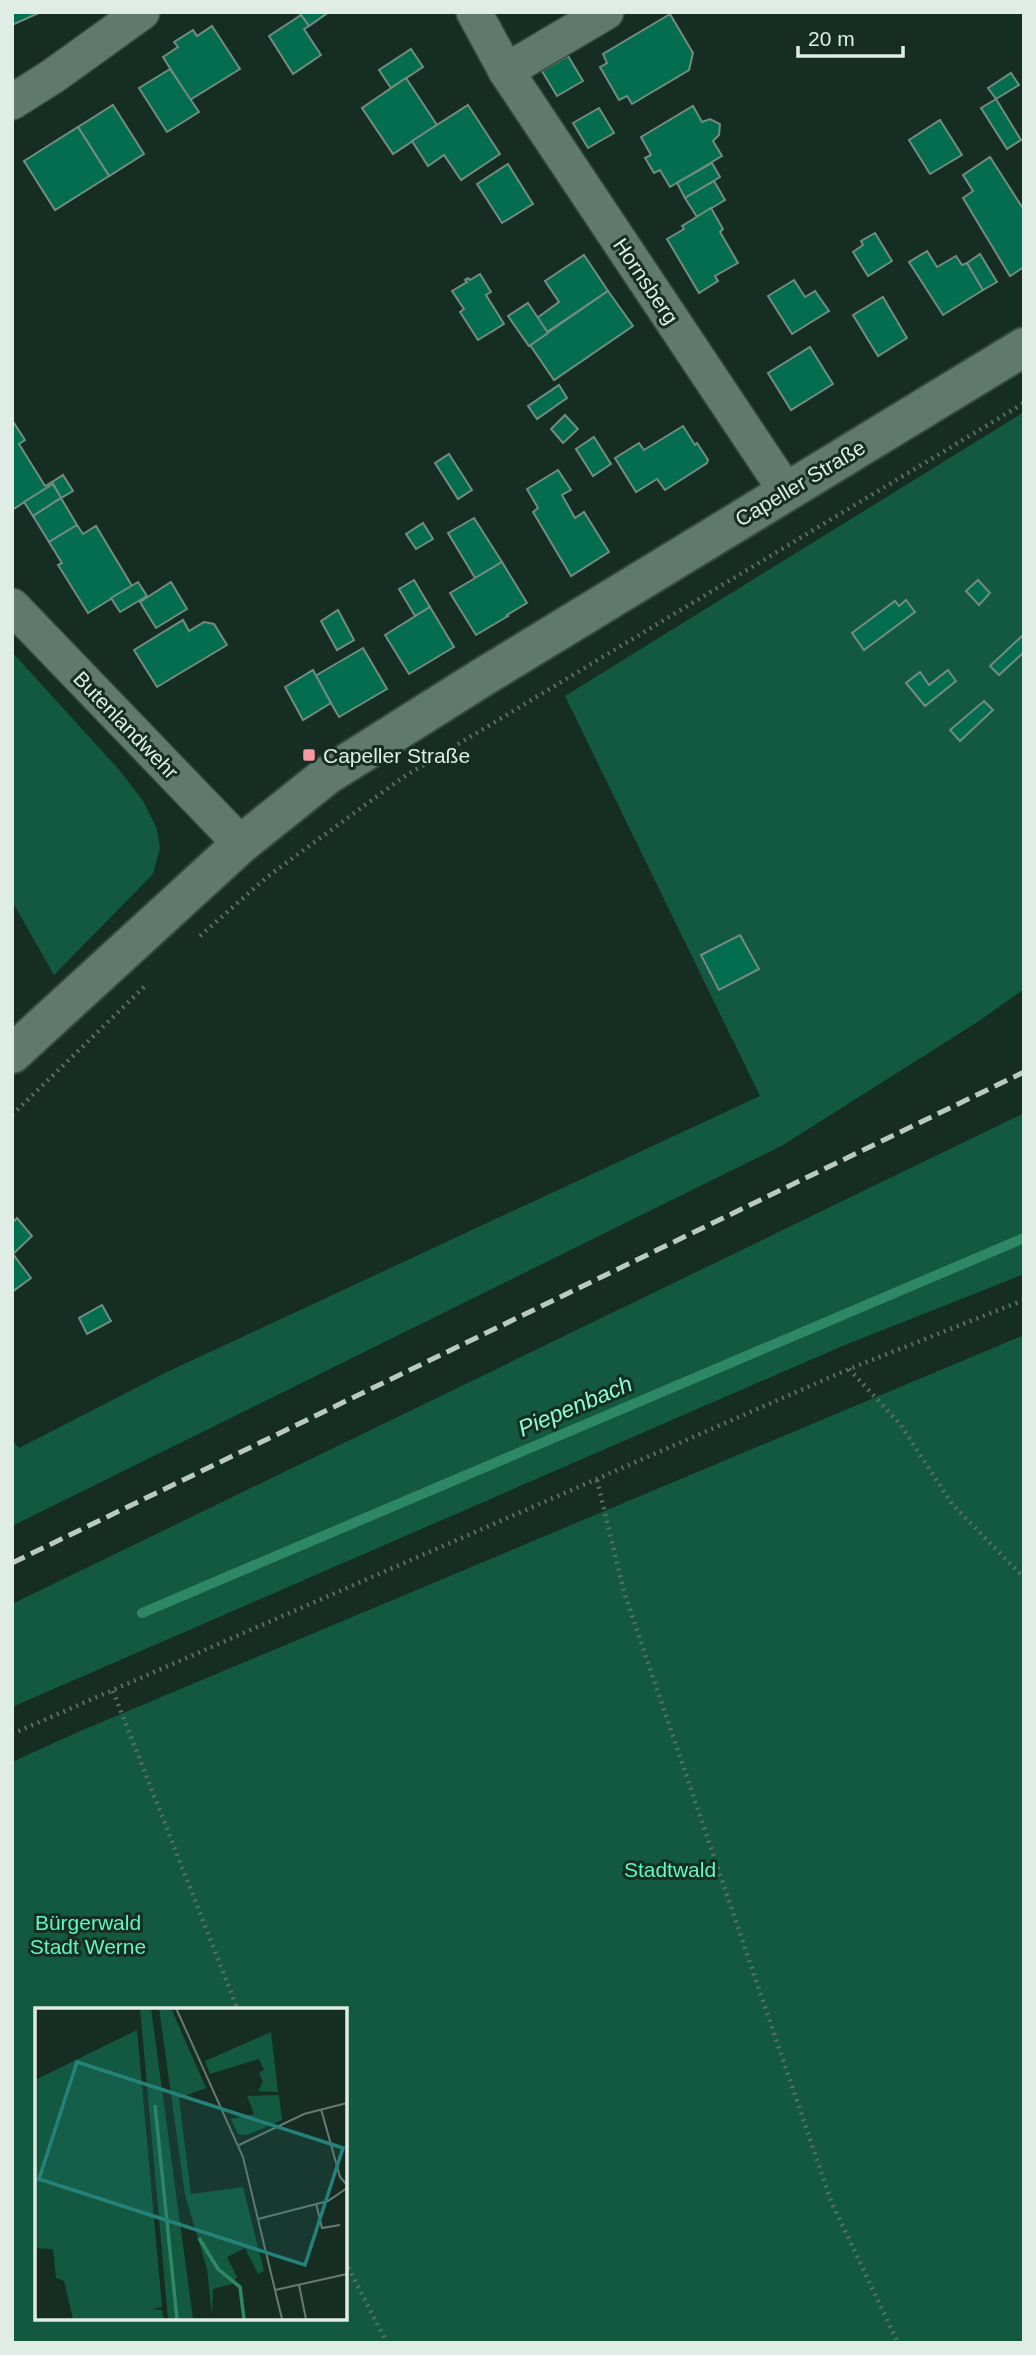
<svg xmlns="http://www.w3.org/2000/svg" width="1036" height="2355" font-family="Helvetica,sans-serif">
<style>
.green{fill:#135941;fill-rule:evenodd}
.lines{fill:none;stroke-linecap:round;stroke-linejoin:round}
.stream{stroke:#2e8767;stroke-width:10}
.building{fill:#046d4f;stroke:#728c80;stroke-width:2}
.minor-casing{stroke:#364941;stroke-width:38}
.tertiary-casing{stroke:#364941;stroke-width:42}
.path{stroke:#5a6e65;stroke-width:4.5;stroke-dasharray:2 5;stroke-linecap:butt}
.minor{stroke:#60796e;stroke-width:35}
.tertiary{stroke:#60796e;stroke-width:38}
.rail{stroke:#bac9c2;stroke-width:5;stroke-dasharray:14 7;stroke-linecap:butt}
.poi-dot{fill:#f49aa0;stroke:#162d24;stroke-width:2.5}
.labels{text-anchor:middle;dominant-baseline:central;stroke-width:6;stroke-linejoin:round;paint-order:stroke}
.street-label{font-size:21px;fill:#dfede6;stroke:#162d24}
.poi-label{font-size:21px;fill:#dfede6;stroke:#162d24;text-anchor:start}
.park-label{font-size:21px;fill:#5ff8c0;stroke:#162d24}
.water-label{font-size:23px;font-style:italic;fill:#8dfdcf;stroke:#162d24}
.inset-river{fill:none;stroke:#2e8767;stroke-width:3.5}
.inset-road{fill:none;stroke:#667a72;stroke-width:2}
.view{fill:#24827a;fill-opacity:0.15;stroke:#24827a;stroke-width:3.5}
.inset-edge{fill:none;stroke:#dfede6;stroke-width:3.5}
</style>
<rect width="100%" height="100%" fill="#162d24"/>
<g class="green">
<path d="M1024,412V989L979,1021L783,1145L12,1526V1440L19,1448L167,1372L760,1096L565,696Z"/>
<path d="M12,652L121,772L143,801L157,829L160,848L153,874L54,975L12,901Z"/>
<path d="M1024,1113V1274L840,1347L12,1707V1604Z"/>
<path d="M1024,1335V2343H12V1762L78,1732ZM37,2010H345V2318H37Z"/>
</g>
<g class="lines">
<path class="stream" d="M142,1613L1024,1238"/>
</g>
<g class="building">
<path d="M12,12H41L12,25Z"/>
<path d="M299,12H329L309,26Z"/>
<path d="M670,14L693,53L689,70L632,104L627,96L619,100L600,67L607,63L603,54Z"/>
<path d="M301,15L309,26L304,29L321,55L293,74L269,36Z"/>
<path d="M212,26L240,69L190,100L163,57L178,47L174,42L193,30L197,36Z"/>
<path d="M411,49L423,67L391,88L379,70Z"/>
<path d="M568,56L583,81L557,96L542,71Z"/>
<path d="M170,69L199,112L167,132L139,88Z"/>
<path d="M1011,73L1019,85L996,99L988,88Z"/>
<path d="M406,78L437,125L393,154L362,108Z"/>
<path d="M996,99L1021,140L1007,149L981,108Z"/>
<path d="M113,105L144,154L109,176L78,127Z"/>
<path d="M468,105L500,154L461,180L444,155L428,166L412,141Z"/>
<path d="M693,106L702,122L710,119L720,124L719,135L713,141L722,156L670,187L660,170L654,173L645,158L651,155L641,137Z"/>
<path d="M599,108L614,133L588,148L573,123Z"/>
<path d="M940,120L962,155L930,174L909,140Z"/>
<path d="M78,127L109,176L55,210L24,161Z"/>
<path d="M990,157L1024,210V267L1010,276L963,198L973,191L963,175Z"/>
<path d="M712,163L720,177L685,198L677,183Z"/>
<path d="M508,164L533,204L502,223L477,184Z"/>
<path d="M714,181L725,200L697,217L685,198Z"/>
<path d="M711,208L723,229L720,232L738,263L715,276L718,281L699,293L667,239L684,229L682,226Z"/>
<path d="M875,233L892,261L868,276L853,252L863,245L861,241Z"/>
<path d="M927,251L937,267L956,256L962,265L967,263L983,290L943,315L909,262Z"/>
<path d="M980,254L997,282L983,290L967,263Z"/>
<path d="M584,255L608,291L547,332L537,318L559,302L545,281Z"/>
<path d="M480,274L491,292L486,295L504,324L478,340L460,312L464,309L452,291L467,282L465,280L468,278L470,280Z"/>
<path d="M794,280L805,297L815,291L829,311L792,334L768,296Z"/>
<path d="M608,291L633,326L554,380L530,345Z"/>
<path d="M883,297L907,338L878,356L853,315Z"/>
<path d="M528,303L548,333L529,346L508,316Z"/>
<path d="M810,347L833,384L791,410L768,373Z"/>
<path d="M559,385L567,398L537,419L528,406Z"/>
<path d="M565,415L578,429L563,443L551,429Z"/>
<path d="M12,420L25,440L19,444L45,486L52,482L53,484L12,510Z"/>
<path d="M683,426L695,445L697,443L708,460L707,463L665,490L657,479L636,492L615,458L639,443L644,450Z"/>
<path d="M594,437L611,464L593,476L576,449Z"/>
<path d="M449,454L472,490L458,499L435,463Z"/>
<path d="M558,470L571,490L562,495L575,518L584,512L609,552L571,576L533,512L538,508L527,489Z"/>
<path d="M63,475L73,491L61,498L52,482Z"/>
<path d="M53,484L61,498L33,516L24,502Z"/>
<path d="M61,498L77,525L49,542L33,516Z"/>
<path d="M474,518L502,562L475,578L448,533Z"/>
<path d="M423,523L433,539L416,549L406,534Z"/>
<path d="M77,525L83,534L96,526L132,586L88,613L58,565L62,563L49,542Z"/>
<path d="M502,562L527,603L507,615L508,616L476,635L450,593Z"/>
<path d="M414,580L430,607L415,616L399,589Z"/>
<path d="M978,580L990,593L979,605L966,591Z"/>
<path d="M138,582L147,596L120,612L111,598Z"/>
<path d="M171,582L187,609L156,628L140,602Z"/>
<path d="M906,600L915,612L864,650L852,633L895,601L899,606Z"/>
<path d="M430,607L454,647L409,674L385,635Z"/>
<path d="M338,610L354,640L337,650L321,621Z"/>
<path d="M183,620L189,631L204,622L214,624L227,645L157,687L134,650Z"/>
<path d="M1024,634V652L999,675L990,666Z"/>
<path d="M363,648L387,689L339,717L315,676Z"/>
<path d="M313,670L331,703L303,720L285,687Z"/>
<path d="M948,670L956,681L925,706L906,683L920,672L929,685Z"/>
<path d="M984,701L993,710L960,741L950,730Z"/>
<path d="M740,935L759,969L719,990L701,955Z"/>
<path d="M17,1218L32,1236L13,1254L31,1278L12,1292V1219L14,1221Z"/>
<path d="M102,1305L111,1321L87,1334L79,1318Z"/>
</g>
<g class="lines">
<defs>
<g id="minor">
<path d="M474,12L506,71L786,491"/>
<path d="M506,71L606,12"/>
<path d="M12,102L53,76L142,12"/>
<path d="M12,606L241,844"/>
</g>
<path id="tertiary" d="M12,1054L241,844L326,776L483,677L1024,347"/>
</defs>
<use href="#minor" class="minor-casing"/>
<use href="#tertiary" class="tertiary-casing"/>
<g class="path">
<path d="M200,936L267,877L402,778L1024,403"/>
<path d="M12,1115L145,986"/>
<path d="M849,1369L900,1424L952,1504L1024,1578"/>
<path d="M597,1480L624,1592L831,2201L898,2343"/>
<path d="M113,1691L238,2010"/>
<path d="M12,1734L849,1369L1024,1300"/>
<path d="M345,2261L387,2343"/>
</g>
<use href="#minor" class="minor"/>
<use href="#tertiary" class="tertiary"/>
<path class="rail" d="M12,1563L1024,1072"/>
</g>
<rect class="poi-dot" x="302" y="748" width="14" height="14" rx="3.5"/>
<g class="labels">
<g class="street-label">
<text transform="translate(646 281) rotate(56)">Hornsberg</text>
<text transform="translate(800 483) rotate(-31)">Capeller Straße</text>
<text transform="translate(126 725) rotate(46)">Butenlandwehr</text>
</g>
<g class="poi-label">
<text x="323" y="755">Capeller Straße</text>
</g>
<g class="park-label">
<text x="670" y="1869">Stadtwald</text>
<text x="88" y="1922">Bürgerwald<tspan x="88" dy="24">Stadt Werne</tspan></text>
</g>
<g class="water-label">
<text transform="translate(575 1406) rotate(-23)">Piepenbach</text>
</g>
</g>
<g transform="translate(35 2008)">
<rect width="312" height="312" fill="#162d24"/>
<path d="M105,0H116L158,311H133ZM124,0H136L171,80L144,90L156,186L208,179L229,263L223,266L210,240L192,249L202,269L197,276L178,281L177,307L172,261L150,187ZM102,22L127,299L117,301L127,302L129,311H38L29,273L21,270L18,241L29,242L0,240V72ZM236,24L243,84L223,83L228,74L224,65L229,62L224,51L175,66L170,53ZM244,87L247,112L212,127L203,126L196,111L219,106L212,88Z" fill="#135941"/>
<path class="inset-river" d="M120,97L142,311M164,230L183,261L205,279L209,311"/>
<path class="inset-road" d="M141,0L208,149L247,311M286,101L305,169L312,177M204,137L269,106L312,95M281,195L287,220L305,217M223,211L293,193L312,180M264,277L271,311M240,282L312,266"/>
<path class="view" d="M42,54L308,140L270,257L4,171Z"/>
<rect width="312" height="312" class="inset-edge"/>
</g>
<rect width="1036" height="2355" fill="none" stroke="#dfede6" stroke-width="28"/>
<path d="M798 46v10h105v-10" fill="none" stroke="#dfede6" stroke-width="3.5"/>
<text x="808" y="46" font-size="21" fill="#dfede6" stroke="#162d24" stroke-width="5" paint-order="stroke">20 m</text>
</svg>
